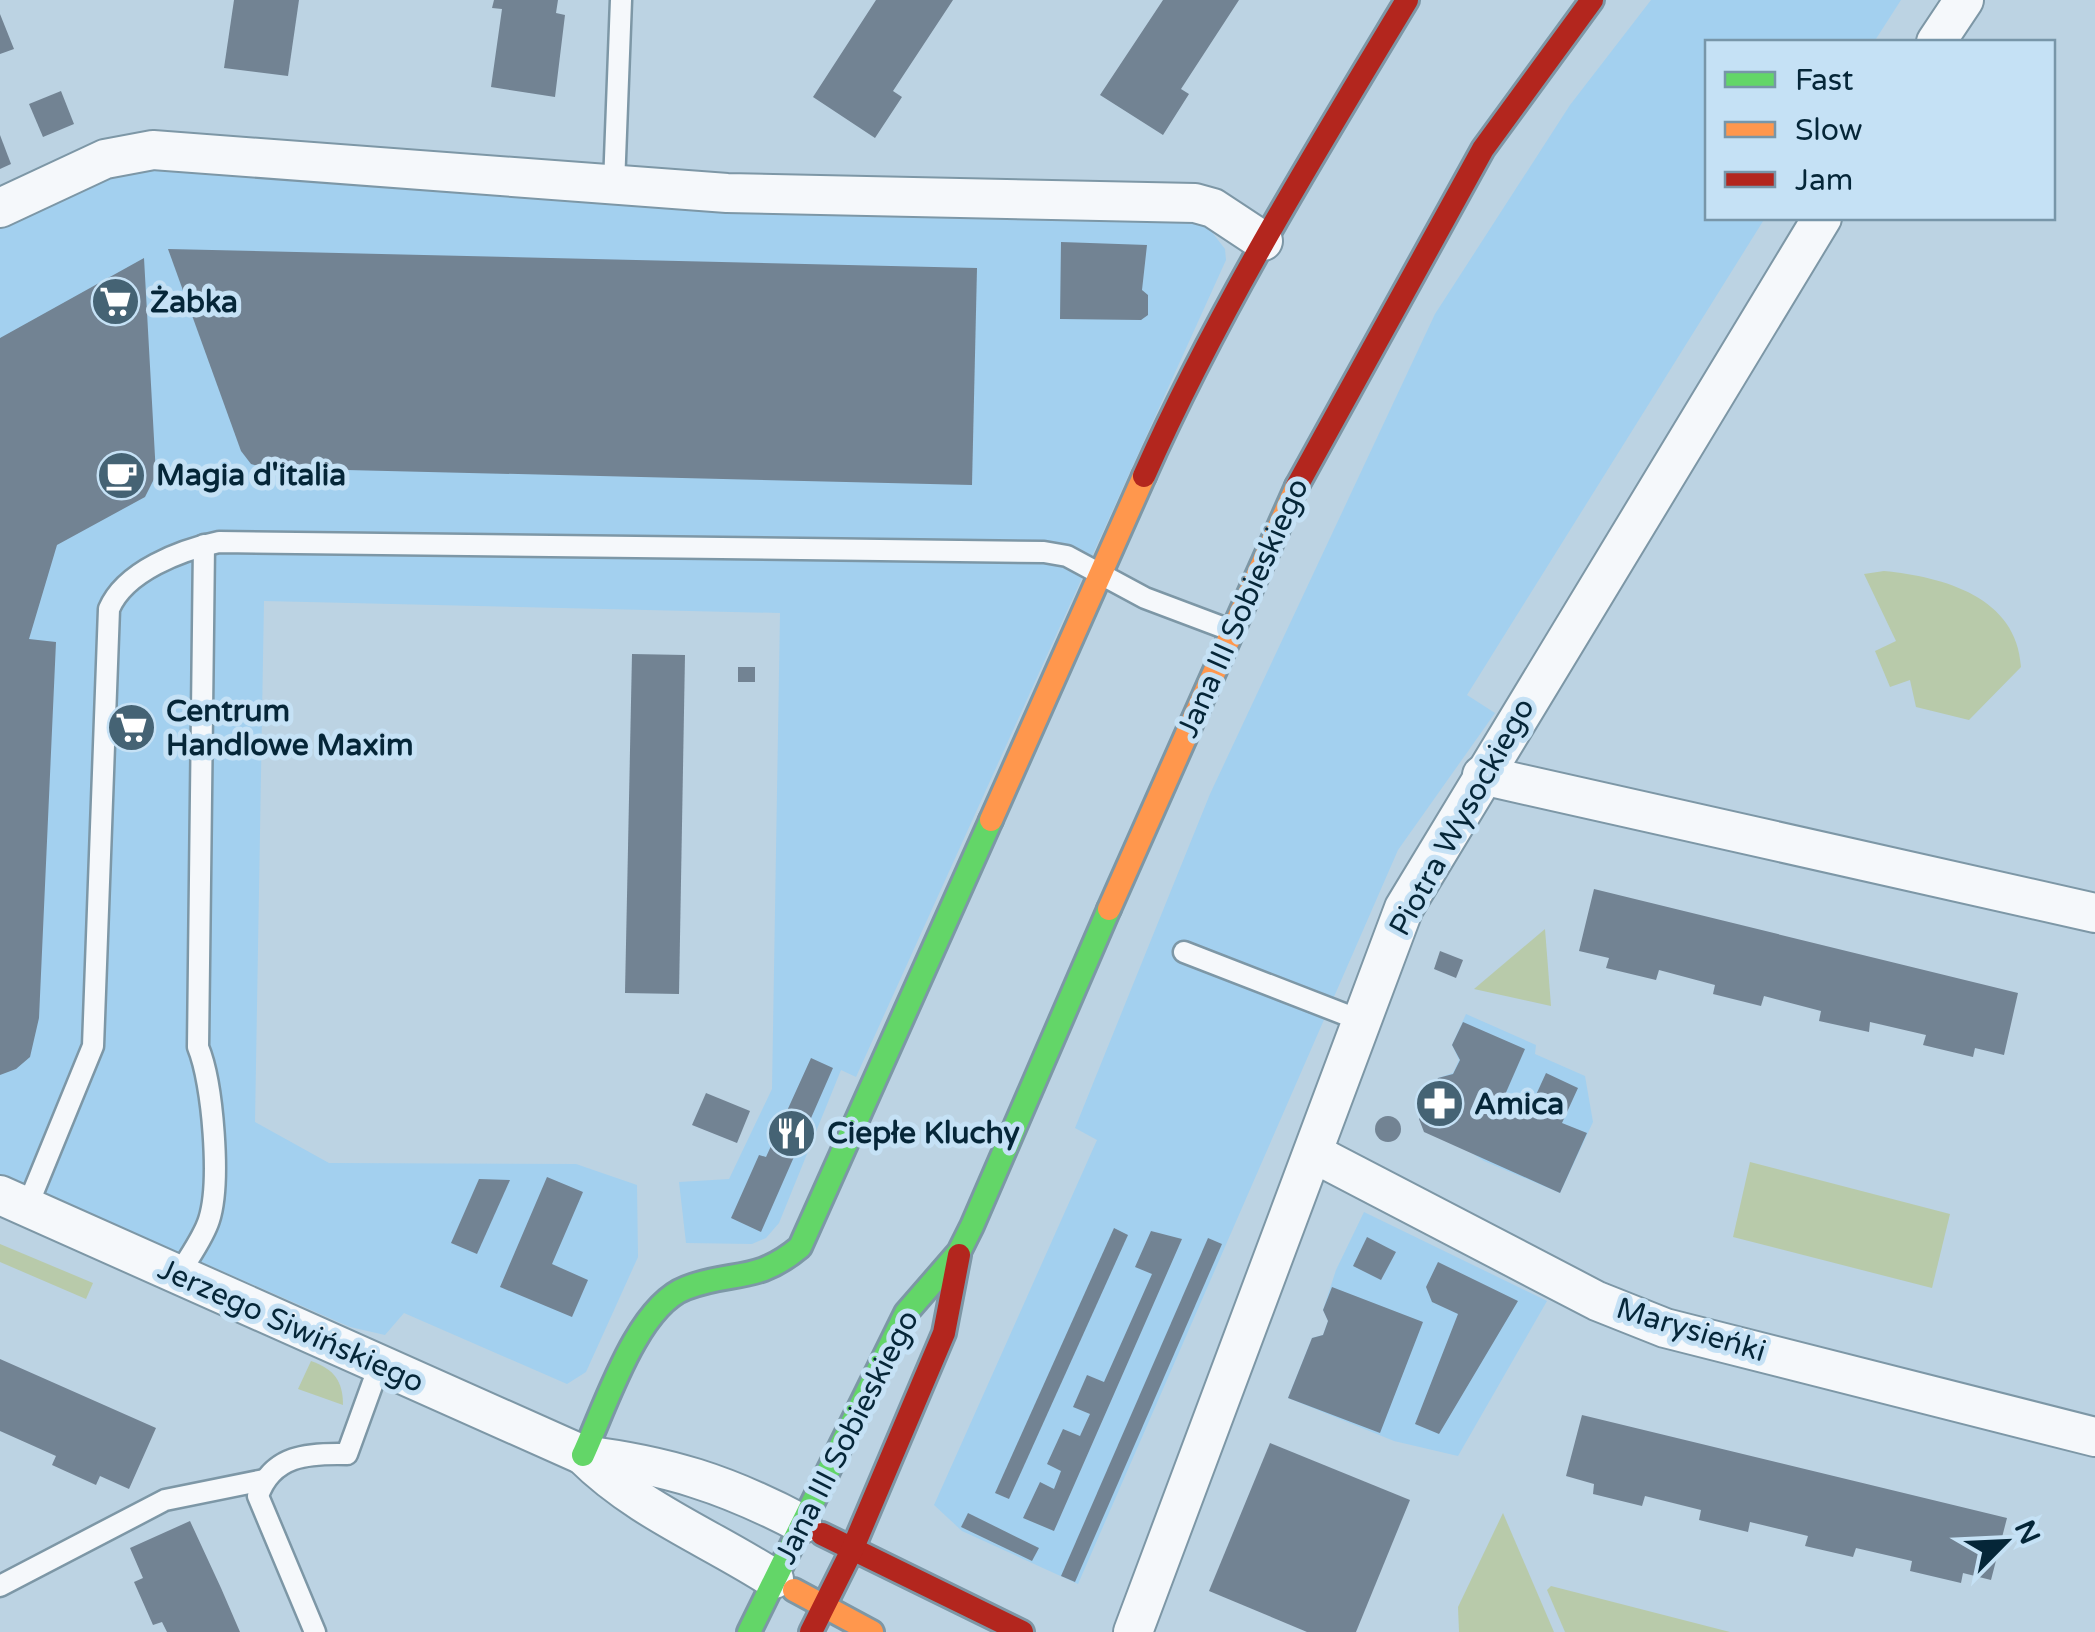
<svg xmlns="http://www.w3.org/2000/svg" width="2095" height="1632" font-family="'Varela Round',sans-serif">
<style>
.built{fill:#a3d0ef}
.green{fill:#b8caaa}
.building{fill:#728393}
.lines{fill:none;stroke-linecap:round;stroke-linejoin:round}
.lane-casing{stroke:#7d97a6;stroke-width:25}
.street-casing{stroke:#7d97a6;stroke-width:42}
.fast-casing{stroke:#7d97a6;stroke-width:28}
.slow-casing{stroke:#7d97a6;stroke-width:28}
.jam-casing{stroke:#7d97a6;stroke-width:28}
.lane{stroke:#f5f8fb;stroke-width:20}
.street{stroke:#f5f8fb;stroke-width:38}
.fast{stroke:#63d668;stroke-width:22}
.slow{stroke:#ff974d;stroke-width:22}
.jam{stroke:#b3261e;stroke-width:22}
.labels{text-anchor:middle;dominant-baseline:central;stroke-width:10;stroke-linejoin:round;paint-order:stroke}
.poi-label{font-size:30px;font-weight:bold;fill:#052638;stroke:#c5e1f5;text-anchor:start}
.street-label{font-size:30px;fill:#052638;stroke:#c5e1f5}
</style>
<rect width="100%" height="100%" fill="#bcd3e3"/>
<g class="built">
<path d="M1651,0H1901L1874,42H1708V218H1765L1467,695L1495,713L1398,850L1078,1584L962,1531L934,1505L1097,1140L1075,1128L1210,794L1435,314L1570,105Z"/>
<path d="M144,168L789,211L1198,222L1208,227L1225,249L1226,260L856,1077L841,1070L779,1223L766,1238L752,1244L686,1243L679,1182L729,1179L772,1089L780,613L264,601L255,1122L329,1163L576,1164L637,1185L638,1257L586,1372L567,1384L404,1313L385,1335L350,1327L0,1174V227L117,173Z"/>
<path d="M1466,1014L1536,1045L1535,1054L1585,1076L1593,1122L1560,1193L1484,1161L1419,1119L1438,1078L1453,1073L1459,1060L1452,1045Z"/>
<path d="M1364,1212L1547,1301L1458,1456L1394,1441L1288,1398L1312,1338L1323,1335L1328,1321L1323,1310L1336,1270Z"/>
</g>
<g class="green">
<path d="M1884,571C1944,577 2017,597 2021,667L1969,720L1916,707L1910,680L1890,687L1875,651L1896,641L1864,574Z"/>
<path d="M1545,929L1551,1006L1474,989Z"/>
<path d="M1750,1162L1950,1214L1932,1288L1733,1237Z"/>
<path d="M0,1244L93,1283L86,1299L0,1262Z"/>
<path d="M311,1361C334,1369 343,1381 343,1405L298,1389Z"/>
<path d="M1503,1513L1554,1632H1459L1458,1607Z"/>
<path d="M1551,1586L1730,1632H1565L1547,1590Z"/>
</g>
<g class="building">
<path d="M234,0H299L288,76L224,68Z"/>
<path d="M494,0H558L556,13L565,15L555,97L491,87L502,9L492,8Z"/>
<path d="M876,0H953L893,91L902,97L875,138L813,97Z"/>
<path d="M1163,0H1239L1181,89L1189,94L1163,135L1100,95Z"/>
<path d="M0,14L14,49L0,54Z"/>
<path d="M61,91L74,124L43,137L29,104Z"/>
<path d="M0,135L11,164L0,169Z"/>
<path d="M1061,242L1147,245L1142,290L1148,295V315L1141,320L1060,319Z"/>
<path d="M168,249L977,268L972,485L265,468L251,464L241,451Z"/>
<path d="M144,258L156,475L145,497L57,545L29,639L56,642L39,1018L30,1057L16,1069L0,1075V338Z"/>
<path d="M632,654L685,655L679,994L625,993Z"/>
<rect x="738" y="667" width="17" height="15"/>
<path d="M1594,889L2018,993L2004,1055L1975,1048L1973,1057L1923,1045L1926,1035L1870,1022L1869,1032L1819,1021L1821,1011L1764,996L1761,1006L1713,994L1715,985L1659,970L1656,980L1606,968L1609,958L1579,951Z"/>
<path d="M1440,951L1463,960L1456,978L1434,969Z"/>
<path d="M1463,1022L1525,1049L1504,1097L1530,1108L1546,1073L1578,1088L1562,1123L1587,1133L1560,1193L1424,1132L1419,1119L1438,1078L1453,1074L1460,1060L1452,1045Z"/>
<path d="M811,1058L833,1068L761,1232L731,1218L759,1155L766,1157Z"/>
<path d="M706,1093L750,1111L737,1143L692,1125Z"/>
<circle cx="1388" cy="1129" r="13"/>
<path d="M547,1177L583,1192L552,1264L588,1280L572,1317L500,1287Z"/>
<path d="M479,1179L510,1180L477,1254L451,1243Z"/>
<path d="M1114,1228L1128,1235L1009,1499L995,1493Z"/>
<path d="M1151,1231L1182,1239L1054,1531L1023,1518L1040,1482L1054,1489L1061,1471L1047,1464L1063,1429L1080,1436L1090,1414L1073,1407L1087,1375L1104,1382L1152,1274L1135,1267Z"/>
<path d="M1367,1237L1396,1252L1381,1280L1353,1266Z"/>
<path d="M1208,1238L1222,1244L1075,1582L1061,1576Z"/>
<path d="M1438,1262L1518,1301L1439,1434L1415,1424L1458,1314L1432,1302L1426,1287Z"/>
<path d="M1332,1287L1423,1322L1380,1433L1288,1398L1312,1338L1323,1335L1328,1321L1323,1310Z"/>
<path d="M0,1359L156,1428L129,1489L100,1476L96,1485L52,1465L56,1456L0,1431Z"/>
<path d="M1582,1415L2007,1518L1991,1580L1963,1573L1961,1583L1910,1571L1912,1561L1856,1548L1853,1557L1805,1546L1808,1536L1750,1522L1748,1532L1699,1520L1701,1510L1645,1496L1642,1506L1593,1494L1594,1484L1566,1476Z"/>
<path d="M1270,1443L1410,1500L1356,1632H1307L1209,1591Z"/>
<path d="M968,1513L1039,1548L1032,1561L961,1527Z"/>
<path d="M190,1521L221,1588L240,1632H167L162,1622L153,1625L134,1582L143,1578L130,1548Z"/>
</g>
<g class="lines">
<defs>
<g id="lane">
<path d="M614,185L621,0"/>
<path d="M1184,952L1362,1021"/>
<path d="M27,1207L93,1046L109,609C125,571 181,550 219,542L1044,552L1067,556L1145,598L1230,630"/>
<path d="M178,1276C188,1258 203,1239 209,1220C221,1183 213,1083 198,1047L204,545"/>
<path d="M0,1586L165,1500L264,1480"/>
<path d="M315,1632L258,1496C272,1455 308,1453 347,1454L379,1366"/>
</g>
<g id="street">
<path d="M1936,42L1964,0"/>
<path d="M0,208L105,159L153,150L727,193L1195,203L1213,208L1263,241"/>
<path d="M1482,775L2095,913"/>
<path d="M1313,1153L1597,1301L1665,1328L2095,1437"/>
<path d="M0,1195L583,1455C666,1465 727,1484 802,1524"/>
<path d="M583,1455C638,1510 709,1537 774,1579"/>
<path d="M1133,1632L1404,908L1822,218"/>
</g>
<g id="fast">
<path d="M583,1455C605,1408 636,1307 686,1288C732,1270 756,1284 800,1247L991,820"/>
<path d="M749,1632L906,1313L959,1252L972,1226L1109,909"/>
</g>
<g id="slow">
<path d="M991,820L1144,476"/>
<path d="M1109,909L1297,486"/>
<path d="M794,1590L872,1632"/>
</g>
<g id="jam">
<path d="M1144,476C1218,310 1313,156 1407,0"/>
<path d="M1297,486L1483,149L1592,0"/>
<path d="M822,1534L1022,1632"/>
<path d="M811,1632L852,1550L944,1333L959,1255"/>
</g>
</defs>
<use href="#lane" class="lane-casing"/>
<use href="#street" class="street-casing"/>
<use href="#fast" class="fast-casing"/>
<use href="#slow" class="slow-casing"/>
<use href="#jam" class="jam-casing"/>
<use href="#lane" class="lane"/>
<use href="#street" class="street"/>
<use href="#fast" class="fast"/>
<use href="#slow" class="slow"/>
<use href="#jam" class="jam"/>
</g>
<defs>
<symbol id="supermarket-disc" viewBox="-11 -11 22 22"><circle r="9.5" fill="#456374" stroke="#c5e1f5"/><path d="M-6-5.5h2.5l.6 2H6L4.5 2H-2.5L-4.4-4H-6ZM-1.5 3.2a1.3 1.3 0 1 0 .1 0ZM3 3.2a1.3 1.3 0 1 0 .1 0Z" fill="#fff"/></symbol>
<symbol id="cafe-disc" viewBox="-11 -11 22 22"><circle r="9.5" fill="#456374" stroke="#c5e1f5"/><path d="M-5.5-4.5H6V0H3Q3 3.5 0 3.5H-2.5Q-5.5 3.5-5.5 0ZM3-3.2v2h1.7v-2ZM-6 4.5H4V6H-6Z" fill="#fff"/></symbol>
<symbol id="pharmacy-disc" viewBox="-11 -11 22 22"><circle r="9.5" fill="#456374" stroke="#c5e1f5"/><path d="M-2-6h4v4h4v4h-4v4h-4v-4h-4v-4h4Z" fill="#fff"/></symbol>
<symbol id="restaurant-disc" viewBox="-11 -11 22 22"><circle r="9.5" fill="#456374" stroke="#c5e1f5"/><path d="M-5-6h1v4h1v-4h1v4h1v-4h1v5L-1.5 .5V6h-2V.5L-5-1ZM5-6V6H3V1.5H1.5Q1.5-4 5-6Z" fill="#fff"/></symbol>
</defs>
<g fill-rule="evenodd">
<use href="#supermarket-disc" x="88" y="274" width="55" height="55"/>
<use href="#cafe-disc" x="94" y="448" width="55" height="55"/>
<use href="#supermarket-disc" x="104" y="700" width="55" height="55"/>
<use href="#pharmacy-disc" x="1412" y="1076" width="55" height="55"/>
<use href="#restaurant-disc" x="764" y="1106" width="55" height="55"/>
</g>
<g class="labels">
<g class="poi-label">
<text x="150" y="302">Żabka</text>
<text x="156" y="475">Magia d'italia</text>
<text x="166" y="711">Centrum<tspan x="166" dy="34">Handlowe Maxim</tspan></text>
<text x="1474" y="1104">Amica</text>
<text x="827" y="1133">Ciepłe Kluchy</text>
</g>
<g class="street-label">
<text transform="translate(1243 608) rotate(-66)">Jana III Sobieskiego</text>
<text transform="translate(1462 817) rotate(-61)">Piotra Wysockiego</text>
<text transform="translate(291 1326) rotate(24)">Jerzego Siwińskiego</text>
<text transform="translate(1691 1330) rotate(17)">Marysieńki</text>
<text transform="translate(847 1437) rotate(-63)">Jana III Sobieskiego</text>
</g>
</g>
<rect x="1705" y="40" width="350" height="180" fill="#c5e1f5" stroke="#7896a9" stroke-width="2.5"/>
<rect x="1725" y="72" width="50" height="15" fill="#63d668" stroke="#7896a9" stroke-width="2.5"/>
<text x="1795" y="90" font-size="30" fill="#052638">Fast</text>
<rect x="1725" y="122" width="50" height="15" fill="#ff974d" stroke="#7896a9" stroke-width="2.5"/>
<text x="1795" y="140" font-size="30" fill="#052638">Slow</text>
<rect x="1725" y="172" width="50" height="15" fill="#b3261e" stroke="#7896a9" stroke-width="2.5"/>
<text x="1795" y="190" font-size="30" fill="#052638">Jam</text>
<g transform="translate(2005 1542) rotate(66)" stroke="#c5e1f5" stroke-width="8" paint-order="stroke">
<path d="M0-8L18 38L0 25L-18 38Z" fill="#052638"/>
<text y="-15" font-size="28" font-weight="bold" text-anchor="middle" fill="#052638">N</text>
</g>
</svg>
